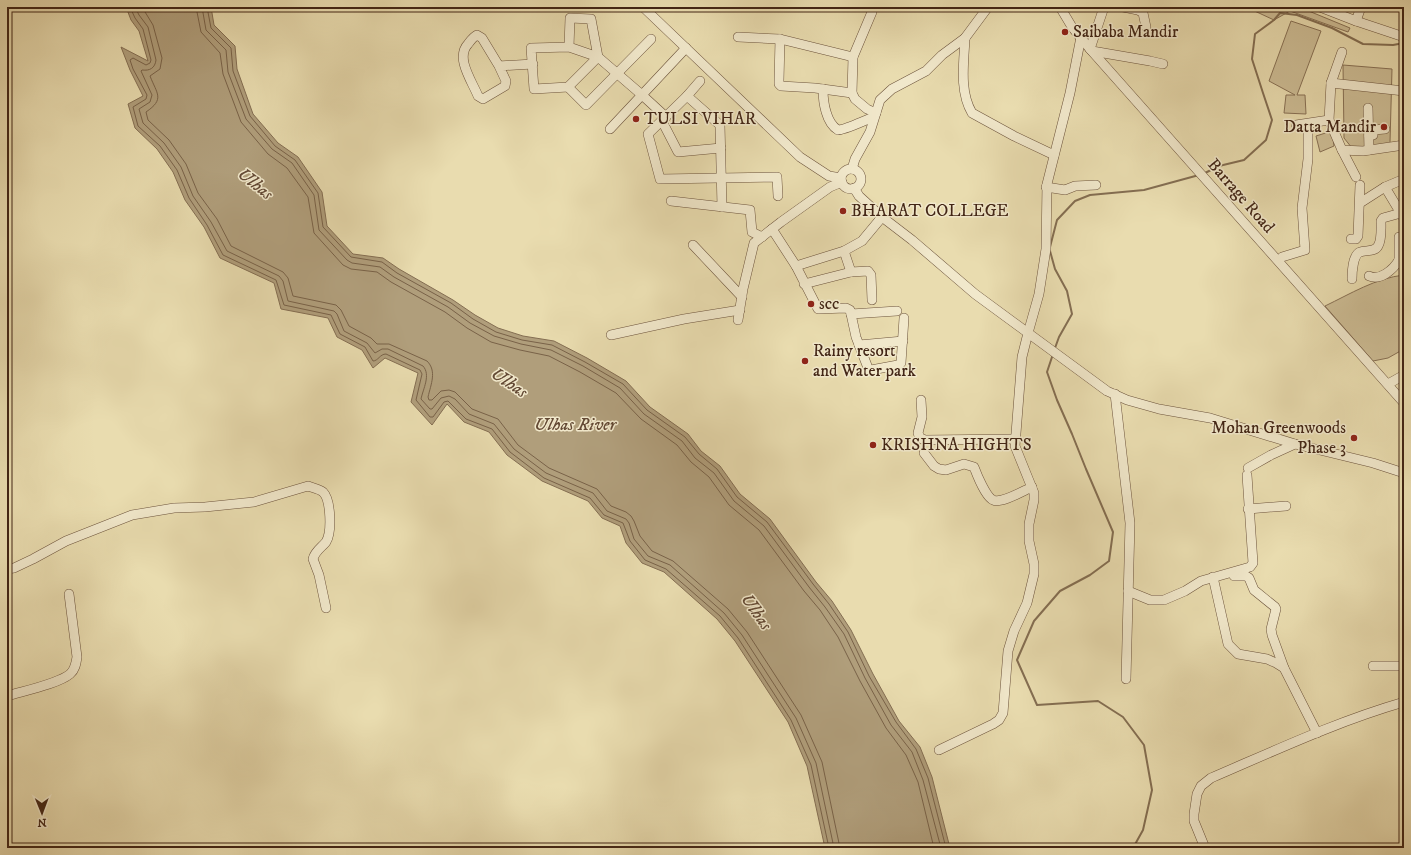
<svg xmlns="http://www.w3.org/2000/svg" width="1411" height="855" font-family="'IM FELL DW Pica',serif">
<style>
.green{fill:#cdbd95;stroke:#887155}
.water{fill:#b09e7b;stroke:#846e52}
.lines{fill:none;stroke-linecap:round;stroke-linejoin:round}
.shore{stroke:#796248;stroke-width:1}
.stream{stroke:#846e52;stroke-width:2}
.minor-casing{stroke:#6c533c;stroke-width:10}
.minor{stroke:#f1e8cb;stroke-width:9}
.poi-dot{fill:#8f2418;stroke:#f1e8cb;stroke-width:1.5}
.labels{text-anchor:middle;dominant-baseline:central;stroke-width:3;stroke-linejoin:round;paint-order:stroke}
.poi-label{font-size:17px;fill:#422515;stroke:#f1e8cb;text-anchor:start}
.street-label{font-size:17px;fill:#422515;stroke:#f1e8cb}
.water-label{font-size:18px;font-style:italic;fill:#634934;stroke:#f1e8cb}
</style>
<rect width="100%" height="100%" fill="#e9dcaf"/>
<filter id="stains"><feTurbulence type="fractalNoise" baseFrequency=".005" numOctaves="4"/><feColorMatrix values="0 0 0 0 .2 0 0 0 0 .09 0 0 0 0 .02 0 0 0 .5 -.17"/></filter>
<radialGradient id="worn" r=".72"><stop offset=".6" stop-color="#630" stop-opacity="0"/><stop offset="1" stop-color="#630" stop-opacity=".3"/></radialGradient>
<g class="green">
<path d="M1246,7H1299L1350,28L1348,32L1290,11L1274,20Z"/>
<path d="M1291,21L1321,31L1297,95H1305L1306,114L1284,113L1286,95H1295L1269,81Z"/>
<path d="M1343,65L1392,69L1390,142L1388,146L1352,148L1344,138Z"/>
<path d="M1332,131L1334,146L1320,152L1316,136Z"/>
<path d="M1404,275V349L1388,358L1373,361L1325,306C1350,294 1376,278 1404,275Z"/>
</g>
<path class="water" d="M126,7H211L214,25L235,46L237,69L253,114L278,143L298,157L322,192L327,226L353,254L383,258L399,269L453,300L475,315L498,328L523,336L554,341L587,358L626,381L650,407L688,434L701,451L720,466L740,494L770,519L816,582L832,601L851,630L873,674L899,721L920,747L932,777L950,848H825L807,766L788,722L735,641L717,619L664,572L642,563L626,543L620,526L602,518L588,501L542,481L507,455L489,432L464,422L447,404L432,425L411,402L418,373L385,358L373,368L362,350L337,337L328,318L281,309L274,283L220,258L204,227L185,200L173,172L157,149L135,128L128,104L143,96L130,70L121,47L148,61L139,31L131,20Z"/>
<g class="lines">
<g class="shore">
<path d="M130,7L135,18L143,29L151,60L150,63L146,65L133,58L130,60L133,69L147,95L146,99L133,107L138,126L160,146L177,170L189,198L207,225L223,255L276,280L284,305L331,315L340,334L365,347L373,361C378,361 380,354 386,354L420,370L422,374L416,400L430,417H433L444,402L448,401L466,419L492,429L510,452L544,478L590,498L604,515L623,523L630,541L645,560L666,569L720,616L738,638L791,720L811,765L829,848"/>
<path d="M135,7L139,15L148,27L156,60C155,68 150,71 142,70L141,71L152,95L150,102L139,109L143,123L164,143L181,167L193,196L211,222L227,251L279,276L283,281L288,301L334,311L337,314L344,331L367,343L375,353L382,349H388L423,366C431,375 423,389 421,399L430,409H432L441,398L449,396L455,399L469,414L494,424L514,449L546,473L593,493L607,511L626,519L629,523L634,539L648,556L670,565L724,613L742,635L796,718L816,763L834,848"/>
<path d="M142,7L153,25L162,58L160,69L150,76C157,94 165,99 146,112L148,120L169,140L186,164L198,193L217,219L231,246L283,272L288,278L293,296L336,305L341,310L349,326L371,338L377,344H389L427,361C437,371 431,384 428,397L429,400H432L441,391L449,390L455,392L472,409L498,419L518,445L549,468L597,489L611,506L626,512L631,516L634,521L640,536L652,551L673,561L728,609L747,632L801,715L822,762L840,848"/>
<path d="M196,7L201,32L220,53L223,74L241,122L268,154L287,168L308,197L314,233L343,265L351,269L377,272L391,282L445,312L467,328L491,342L520,350L549,356L580,372L616,393L641,419L677,445L691,462L709,477L729,505L759,530L804,591L820,610L838,637L860,681L886,728L906,755L918,782L934,848"/>
<path d="M202,7L206,30L226,50L228,72L246,119L272,149L292,163L314,195L319,230L347,260L352,263L380,267L394,277L448,307L470,323L494,336L521,344L551,350L583,366L620,388L644,414L682,441L695,458L714,473L734,501L764,526L809,587L825,607L844,634L865,678L891,725L912,752L923,780L941,848"/>
<path d="M207,7L211,28L231,48L233,71L250,116L275,146L295,160L318,193L323,227L351,257L382,262L397,273L451,303L473,319L496,332L522,340L552,345L585,362L623,384L647,410L685,437L699,454L717,469L737,497L767,522L813,584L829,604L848,632L869,676L896,722L916,749L928,778L946,848"/>
</g>
<g class="stream">
<path d="M1205,173L1219,166L1244,160L1266,140L1272,120L1263,93L1252,59L1255,34L1274,20L1280,13L1297,15L1332,28L1363,44L1393,45L1404,43"/>
<path d="M1050,247L1057,220L1075,201L1090,195L1144,190L1199,175"/>
<path d="M1050,251L1055,269L1067,291L1072,314L1059,337L1055,348"/>
<path d="M1053,354L1047,372L1057,400L1072,434L1086,469L1113,532L1109,561L1090,575L1060,591L1034,621L1017,660L1037,705L1098,701L1123,717L1144,745L1152,790L1143,830L1133,848"/>
</g>
<defs>
<g id="minor">
<path d="M643,7L800,157L829,176L841,178"/>
<path d="M872,7V12L853,57L852,93L855,99L867,109L876,113"/>
<path d="M1060,7L1072,27L1090,49L1404,403"/>
<path d="M1123,7L1138,10L1143,13L1146,27"/>
<path d="M1320,7L1356,21L1361,7"/>
<path d="M1356,21L1404,37"/>
<path d="M738,37L780,39L853,57"/>
<path d="M965,38C964,62 959,91 972,113L1014,136L1054,155"/>
<path d="M780,39L779,81V84L781,86L815,88L852,93"/>
<path d="M569,47L598,57L568,87L534,89L531,48L569,47L570,18L591,19L598,57L642,95L666,117"/>
<path d="M1090,49L1104,7"/>
<path d="M1092,51L1150,61L1163,64"/>
<path d="M1342,52L1331,83L1329,120L1342,150L1363,151L1404,145"/>
<path d="M499,66L482,38L477,35C473,37 471,40 468,44C455,58 472,81 478,96L483,99L505,86L506,81L499,66L533,64"/>
<path d="M700,81L687,96L648,134L660,179L777,177L778,196"/>
<path d="M1331,83L1404,91"/>
<path d="M568,87L586,105L651,39"/>
<path d="M823,89C823,102 826,123 838,130C845,130 865,120 874,117"/>
<path d="M687,96L720,125L722,207"/>
<path d="M1368,108L1369,150"/>
<path d="M662,121L678,152L721,148"/>
<path d="M1296,125L1329,120"/>
<path d="M610,129L686,48"/>
<path d="M1369,136L1373,135V130L1385,129"/>
<path d="M1342,150L1356,177"/>
<path d="M852,169L855,159L870,132L880,100L892,89L926,71L942,55L965,38L988,7"/>
<circle cx="851" cy="179" r="10"/>
<path d="M1046,187L1065,190L1075,186L1096,185"/>
<path d="M1385,187L1403,217"/>
<path d="M854,188L859,196L882,217L912,240L975,294L1107,391L1127,400L1159,409L1210,418L1295,444L1373,463L1404,473"/>
<path d="M671,201L750,210L752,232L762,237"/>
<path d="M1360,203L1385,187L1404,179"/>
<path d="M772,229L796,266L818,309L846,308L850,310L851,314L897,311"/>
<path d="M1351,239H1356L1358,236L1360,185"/>
<path d="M693,245L742,297"/>
<path d="M844,251L851,272"/>
<path d="M1282,257L1305,250L1302,208L1308,159V124"/>
<path d="M1399,260V237"/>
<path d="M796,266L844,251L862,241L882,217"/>
<path d="M1369,276C1380,281 1393,270 1399,260H1403"/>
<path d="M1352,279C1352,272 1353,255 1360,252C1366,250 1375,252 1378,246C1382,240 1381,228 1381,221L1383,218L1401,213"/>
<path d="M804,284L851,272L868,271L871,275L872,300"/>
<path d="M851,314L856,337L868,368L871,370L898,365L901,363L904,318"/>
<path d="M738,320L743,289L754,243L781,222L830,187L842,182"/>
<path d="M611,335L684,319L740,310"/>
<path d="M859,345L903,341"/>
<path d="M1388,384L1404,375"/>
<path d="M1115,394L1130,523L1126,679"/>
<path d="M921,400L922,417L918,433L920,438L925,440L1015,439"/>
<path d="M924,453L934,466L939,469L946,470L964,464L974,467C977,475 986,497 993,500C1001,504 1023,491 1032,487"/>
<path d="M1248,468L1271,455L1295,444"/>
<path d="M1248,509L1286,506"/>
<path d="M7,569L14,568L33,559L66,541L132,515L174,508L205,507L254,502L308,486C313,488 319,489 323,492C331,500 332,532 326,542C321,548 315,551 313,559L319,575L326,608"/>
<path d="M1234,576H1246L1249,578L1254,590L1275,607L1276,609L1271,629L1272,635L1284,668L1317,733"/>
<path d="M1213,577L1228,644L1238,654L1267,659L1276,663L1284,668"/>
<path d="M1128,591L1150,600H1164L1185,591L1201,581L1250,567L1253,563L1247,475"/>
<path d="M1373,666H1404"/>
<path d="M7,696C23,691 58,684 70,674C75,670 76,664 77,657L69,594"/>
<path d="M939,750L993,724L999,720L1003,713L1008,651L1014,631L1027,603L1034,574V564L1029,541V524L1034,500V493L1015,446L1022,357L1028,333L1039,294L1046,249L1047,184L1070,93L1081,37"/>
<path d="M1205,848L1194,821V814L1197,794L1201,786L1211,778C1274,751 1338,721 1404,702"/>
</g>
</defs>
<use href="#minor" class="minor-casing"/>
<use href="#minor" class="minor"/>
</g>
<g class="poi-dot">
<circle cx="1065" cy="32" r="4"/>
<circle cx="636" cy="119" r="4"/>
<circle cx="1384" cy="127" r="4"/>
<circle cx="843" cy="211" r="4"/>
<circle cx="811" cy="304" r="4"/>
<circle cx="805" cy="361" r="4"/>
<circle cx="1354" cy="438" r="4"/>
<circle cx="873" cy="445" r="4"/>
</g>
<g class="labels">
<g class="poi-label">
<text x="1073" y="32">Saibaba Mandir</text>
<text x="644" y="119">TULSI VIHAR</text>
<text x="1376" y="127" text-anchor="end">Datta Mandir</text>
<text x="851" y="211">BHARAT COLLEGE</text>
<text x="819" y="304">scc</text>
<text x="813" y="351">Rainy resort<tspan x="813" dy="20">and Water park</tspan></text>
<text x="1346" y="428" text-anchor="end">Mohan Greenwoods<tspan x="1346" dy="20">Phase 3</tspan></text>
<text x="881" y="445">KRISHNA HIGHTS</text>
</g>
<g class="street-label">
<text transform="translate(1241 196) rotate(49)">Barrage Road</text>
</g>
<g class="water-label">
<text transform="translate(255 184) rotate(39)">Ulhas</text>
<text transform="translate(509 383) rotate(34)">Ulhas</text>
<text x="575" y="425">Ulhas River</text>
<text transform="translate(756 612) rotate(55)">Ulhas</text>
</g>
</g>
<rect width="1411" height="855" fill="none" stroke="#e9dcaf" stroke-width="24"/>
<rect x="8" y="8" width="1395" height="839" fill="none" stroke="#422515" stroke-width="2"/>
<rect x="12" y="12" width="1387" height="831" fill="none" stroke="#422515"/>
<g transform="translate(42 813) rotate(179)" stroke="#f1e8cb" stroke-width="3" paint-order="stroke">
<path d="M0-3L7 15L0 10L-7 15Z" fill="#422515"/>
<text y="-6" font-size="11" font-weight="bold" text-anchor="middle" fill="#422515">N</text>
</g>
<rect width="100%" height="100%" filter="url(#stains)"/>
<rect width="100%" height="100%" fill="url(#worn)"/>
</svg>
